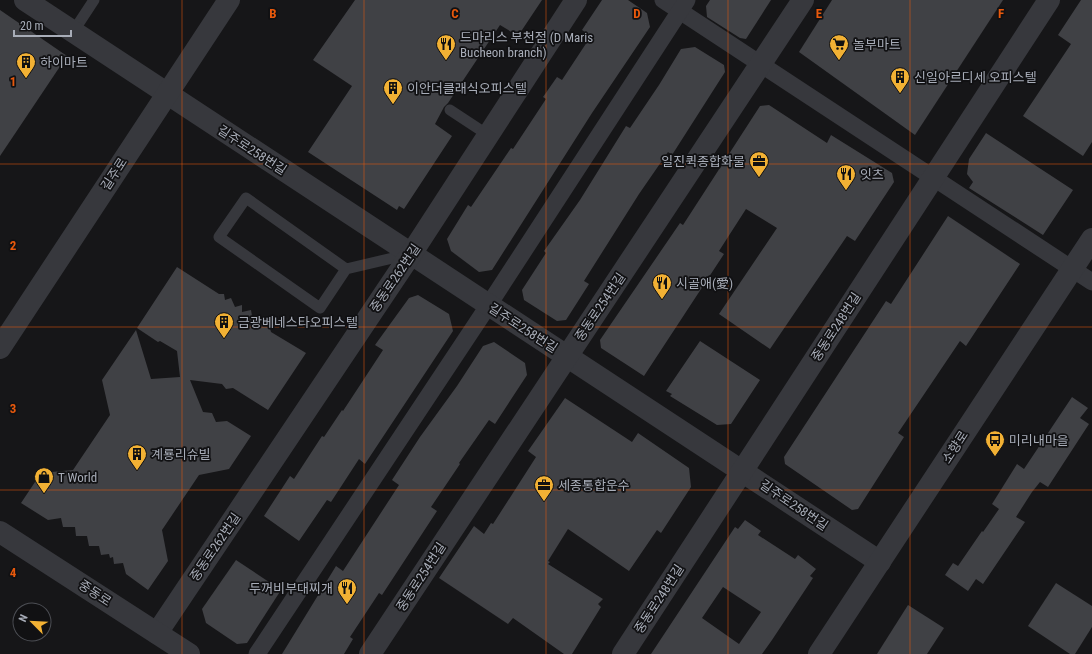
<svg xmlns="http://www.w3.org/2000/svg" width="1092" height="654" font-family="'Roboto Condensed','Noto Sans KR',sans-serif">
<style>
.building{fill:#404145;fill-rule:evenodd}
.lines{fill:none;stroke-linecap:round;stroke-linejoin:round}
.service{stroke:#37383d;stroke-width:11}
.pedestrian{stroke:#37383d;stroke-width:17}
.minor{stroke:#37383d;stroke-width:22}
.tertiary{stroke:#37383d;stroke-width:22}
.grid{fill:none;stroke:#e8590c;stroke-width:1;stroke-opacity:0.55}
.labels{text-anchor:middle;dominant-baseline:central;stroke-width:3.5;stroke-linejoin:round;paint-order:stroke}
.poi-label{font-size:13px;fill:#a8adb8;stroke:#111113;text-anchor:start}
.street-label{font-size:13px;fill:#a8adb8;stroke:#111113}
.grid-label{font-size:13px;text-anchor:middle;font-weight:bold;fill:#e8590c;stroke:#111113;stroke-width:3.5;stroke-linejoin:round;paint-order:stroke}
</style>
<rect width="100%" height="100%" fill="#161618"/>
<g class="building">
<path d="M355,0H542L518,36L500,25L448,103L444,107L435,124L452,136L404,209L399,206L397,210L308,152L352,86L313,60Z"/>
<path d="M602,0H628L647,13L650,27L592,113L492,270L479,272L451,251L447,239L468,205L471,207L511,148L513,149L546,99L543,97L557,77L562,80L591,36L582,30Z"/>
<path d="M710,0H771L746,39L740,38L707,17L706,6Z"/>
<path d="M832,0H1003L915,135L799,52Z"/>
<path d="M1081,0H1092V142L1083,156L1023,116L1071,44L1058,35Z"/>
<path d="M0,10L67,56L0,156Z"/>
<path d="M695,47L724,65L725,72L672,155L668,152L639,194L584,281L589,284L566,320L557,321L524,300L522,290L546,253L544,251L580,200L626,126L630,128L659,85L681,49Z"/>
<path d="M769,105L827,143L831,135L892,173L894,182L855,241L847,236L770,349L719,314L777,228L746,209L719,251L724,254L644,376L601,348L600,340L680,223L683,225L760,106Z"/>
<path d="M986,133L1073,190L1043,235L969,188L973,182L967,174L969,159Z"/>
<path d="M948,216L1020,264L966,346L960,341L898,433L904,437L858,509L852,510L785,464L784,457L886,301L891,304Z"/>
<path d="M177,267L219,294H224L225,300L231,298L235,307L242,305V312L251,310L252,316L260,317L261,324L269,325L271,332L306,353L268,410L233,388L226,389L222,384L190,380L203,412L212,413L216,422L227,421L251,436L229,469L199,475L162,530L168,561L148,590L126,574L123,563L114,564L113,557L110,558L109,554L101,555L99,546H89L87,536H76L75,527H63L61,518L48,520L21,503L41,473L73,470L110,415L102,380L136,330L151,379L180,377L177,351L160,341L158,342L137,328Z"/>
<path d="M418,295L449,314L453,331L365,464L359,459L331,502L327,500L299,541L264,516L290,476L294,479L322,436L324,437L342,410L343,411L383,350L375,345L409,298Z"/>
<path d="M700,341L760,380L731,424L717,425L670,396L672,394L666,391Z"/>
<path d="M494,342L525,363L527,375L495,424L489,420L459,463L460,464L431,507L437,511L382,595L379,593L350,637L353,639L344,654H282L336,566L343,571L399,485L392,480L420,437L457,386L483,346Z"/>
<path d="M1072,397L1088,408L1080,418L1089,424L1048,487L1040,482L1032,492L1016,517L1025,522L983,584L976,579L968,591L945,575L953,563L958,566L982,531L983,532L999,509L992,504L1017,464L1024,469Z"/>
<path d="M565,398L632,442L638,433L689,468L691,487L661,533L657,530L629,571L568,529L548,561L550,562L548,564L603,599L598,604L601,607L572,654H564L513,618L508,624L439,578L474,526L484,534L491,523L493,524L536,457L528,451Z"/>
<path d="M745,520L761,531L758,535L795,559L798,555L816,569L810,576L813,578L772,640L762,654H651L735,527L738,529ZM723,587L761,612L739,644L702,618Z"/>
<path d="M236,560L281,590L247,643L237,644L206,623L202,609Z"/>
<path d="M1056,583L1092,606V627L1075,654H1070L1028,626Z"/>
<path d="M908,605L944,628L927,654H877Z"/>
</g>
<g class="lines">
<g class="service">
<path d="M73,32L94,0"/>
<path d="M450,110L488,135"/>
<path d="M346,269L246,198L219,237L320,308L346,269L410,254"/>
</g>
<g class="pedestrian">
<path d="M663,0L1092,282"/>
<path d="M257,654L488,306L687,0"/>
</g>
<g class="minor">
<path d="M25,0L880,562"/>
<path d="M157,633L411,254L576,0"/>
<path d="M370,654L803,0"/>
<path d="M623,654L1049,0"/>
</g>
<g class="tertiary">
<path d="M0,348L229,0"/>
<path d="M0,532L189,654"/>
<path d="M819,654L1092,239"/>
</g>
</g>
<path class="grid" d="M182,0V654M364,0V654M546,0V654M728,0V654M910,0V654M0,164H1092M0,327H1092M0,490H1092"/>
<defs>
<symbol id="restaurant-pin" viewBox="-11 -11 22 30"><path d="M0 17L-7.5 6A9.5 9.5 0 1 1 7.5 6Z" fill="#f2b134" stroke="#111113"/><path d="M-5-6h1v4h1v-4h1v4h1v-4h1v5L-1.5 .5V6h-2V.5L-5-1ZM5-6V6H3V1.5H1.5Q1.5-4 5-6Z" fill="#111"/></symbol>
<symbol id="supermarket-pin" viewBox="-11 -11 22 30"><path d="M0 17L-7.5 6A9.5 9.5 0 1 1 7.5 6Z" fill="#f2b134" stroke="#111113"/><path d="M-6-5.5h2.5l.6 2H6L4.5 2H-2.5L-4.4-4H-6ZM-1.5 3.2a1.3 1.3 0 1 0 .1 0ZM3 3.2a1.3 1.3 0 1 0 .1 0Z" fill="#111"/></symbol>
<symbol id="building-pin" viewBox="-11 -11 22 30"><path d="M0 17L-7.5 6A9.5 9.5 0 1 1 7.5 6Z" fill="#f2b134" stroke="#111113"/><path d="M-4-6H4V6H1V3H-1V6H-4ZM-2.5-4.3h1.7v1.8h-1.7ZM.8-4.3h1.7v1.8H.8ZM-2.5-1h1.7V.8h-1.7ZM.8-1h1.7V.8H.8Z" fill="#111"/></symbol>
<symbol id="office-pin" viewBox="-11 -11 22 30"><path d="M0 17L-7.5 6A9.5 9.5 0 1 1 7.5 6Z" fill="#f2b134" stroke="#111113"/><path d="M-6-3h4V-5.5h4V-3h4V5H-6ZM-1-4.5V-3h2v-1.5ZM-6 0V1H6V0Z" fill="#111"/></symbol>
<symbol id="bus-pin" viewBox="-11 -11 22 30"><path d="M0 17L-7.5 6A9.5 9.5 0 1 1 7.5 6Z" fill="#f2b134" stroke="#111113"/><path d="M-5-6H5V4H4V6H2V4H-2V6H-4V4H-5ZM-3.5-4V0h7V-4ZM-3.5 1.2v1.5H-2V1.2ZM2 1.2v1.5H3.5V1.2Z" fill="#111"/></symbol>
<symbol id="shop-pin" viewBox="-11 -11 22 30"><path d="M0 17L-7.5 6A9.5 9.5 0 1 1 7.5 6Z" fill="#f2b134" stroke="#111113"/><path d="M-5-2.5h2.3a2.7 3.5 0 0 1 5.4 0H5L5.5 6h-11ZM-1.5-2.5h3a1.5 2.3 0 0 0-3 0Z" fill="#111"/></symbol>
</defs>
<g fill-rule="evenodd">
<use href="#restaurant-pin" x="435" y="33" width="22" height="30"/>
<use href="#supermarket-pin" x="828" y="33" width="22" height="30"/>
<use href="#building-pin" x="15" y="51" width="22" height="30"/>
<use href="#building-pin" x="889" y="66" width="22" height="30"/>
<use href="#building-pin" x="382" y="77" width="22" height="30"/>
<use href="#office-pin" x="748" y="150" width="22" height="30"/>
<use href="#restaurant-pin" x="835" y="163" width="22" height="30"/>
<use href="#restaurant-pin" x="651" y="272" width="22" height="30"/>
<use href="#building-pin" x="213" y="311" width="22" height="30"/>
<use href="#bus-pin" x="984" y="429" width="22" height="30"/>
<use href="#building-pin" x="126" y="443" width="22" height="30"/>
<use href="#shop-pin" x="33" y="466" width="22" height="30"/>
<use href="#office-pin" x="533" y="474" width="22" height="30"/>
<use href="#restaurant-pin" x="336" y="577" width="22" height="30"/>
</g>
<g class="labels">
<g class="poi-label">
<text x="460" y="37">드마리스 부천점 (D Maris<tspan x="460" dy="15">Bucheon branch)</tspan></text>
<text x="853" y="44">놀부마트</text>
<text x="40" y="62">하이마트</text>
<text x="914" y="77">신일아르디세 오피스텔</text>
<text x="407" y="88">이안더클래식오피스텔</text>
<text x="745" y="161" text-anchor="end">일진퀵종합화물</text>
<text x="860" y="174">잇츠</text>
<text x="676" y="283">시골애(愛)</text>
<text x="238" y="322">금광베네스타오피스텔</text>
<text x="1009" y="440">미리내마을</text>
<text x="151" y="454">계룡리슈빌</text>
<text x="58" y="477">T World</text>
<text x="558" y="485">세종통합운수</text>
<text x="333" y="588" text-anchor="end">두꺼비부대찌개</text>
</g>
<g class="street-label">
<text transform="translate(252 150) rotate(33)">길주로258번길</text>
<text transform="translate(114 174) rotate(-57)">길주로</text>
<text transform="translate(395 278) rotate(-56)">중동로262번길</text>
<text transform="translate(600 307) rotate(-56)">중동로254번길</text>
<text transform="translate(836 327) rotate(-57)">중동로248번길</text>
<text transform="translate(523 328) rotate(33)">길주로258번길</text>
<text transform="translate(955 447) rotate(-57)">소향로</text>
<text transform="translate(794 505) rotate(34)">길주로258번길</text>
<text transform="translate(215 547) rotate(-56)">중동로262번길</text>
<text transform="translate(421 577) rotate(-57)">중동로254번길</text>
<text transform="translate(95 593) rotate(33)">중동로</text>
<text transform="translate(659 599) rotate(-57)">중동로248번길</text>
</g>
</g>
<g class="grid-label">
<text x="273" y="18">B</text>
<text x="455" y="18">C</text>
<text x="637" y="18">D</text>
<text x="819" y="18">E</text>
<text x="1001" y="18">F</text>
<text x="13" y="86">1</text>
<text x="13" y="250">2</text>
<text x="13" y="413">3</text>
<text x="13" y="577">4</text>
</g>
<g transform="translate(32 622) rotate(294)"><circle r="19" fill="#111113" stroke="#4d4f55"/>
<path d="M0-3L7 15L0 10L-7 15Z" fill="#f2b134"/>
<text y="-6" font-size="11" font-weight="bold" text-anchor="middle" fill="#a8adb8">N</text>
</g>
<path d="M14 30v6h57v-6" fill="none" stroke="#a8adb8" stroke-width="2"/>
<text x="20" y="30" font-size="12" fill="#a8adb8" stroke="#111113" stroke-width="3" paint-order="stroke">20 m</text>
</svg>
